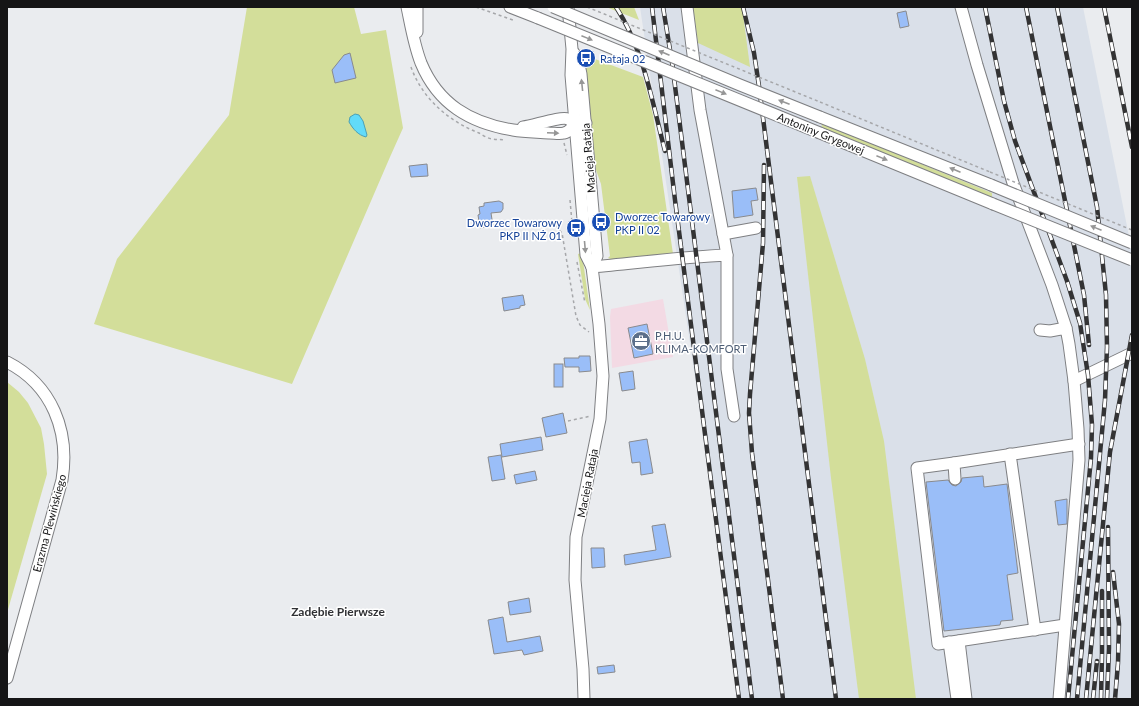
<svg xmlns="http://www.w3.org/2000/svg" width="1139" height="706" font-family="Lato,sans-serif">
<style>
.built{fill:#dae0e9}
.industrial{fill:#f3dae4}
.green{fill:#d3de9a}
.water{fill:#62dbf9;stroke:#4ba0b5}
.building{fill:#9abef8;stroke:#898a8d}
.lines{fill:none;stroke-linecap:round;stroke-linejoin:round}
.minor-casing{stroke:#7e7f82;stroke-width:13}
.path{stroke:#a6a7aa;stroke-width:1.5;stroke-dasharray:3 3;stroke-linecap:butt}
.minor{stroke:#fff;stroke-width:11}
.rail-casing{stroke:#333334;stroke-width:4.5}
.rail{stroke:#fff;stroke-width:3;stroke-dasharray:9;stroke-linecap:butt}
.minor-bridge-casing{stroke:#7e7f82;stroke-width:13;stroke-linecap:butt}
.path-bridge{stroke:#a6a7aa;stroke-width:1.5;stroke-dasharray:3 3;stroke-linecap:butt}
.minor-bridge{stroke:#fff;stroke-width:11}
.oneway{fill:#969696}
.labels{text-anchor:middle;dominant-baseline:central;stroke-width:3;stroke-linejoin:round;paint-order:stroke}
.transit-label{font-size:11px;fill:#164399;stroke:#fff;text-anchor:start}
.street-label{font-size:11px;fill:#151516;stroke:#fff}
.service-label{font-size:11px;fill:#4e5e75;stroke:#fff;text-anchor:start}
.neighbourhood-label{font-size:12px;font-weight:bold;fill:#303134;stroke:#fff}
</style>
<rect width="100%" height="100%" fill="#eaecef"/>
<path class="built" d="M640,7H1083L1132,251V699H739L696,384Z"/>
<path class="industrial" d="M663,299L673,357L612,368L610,317L611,309Z"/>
<g class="green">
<path d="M247,7H354L361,34L386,30L403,128L390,157L292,384L94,324L117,259L229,115Z"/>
<path d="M606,7H634L639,20Z"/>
<path d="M693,7H742L750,67L698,43Z"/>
<path d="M587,56L643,77L653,115L673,254L613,260L608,258L610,256L601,184L596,170L585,65H588Z"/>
<path d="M821,123L992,193V197L823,129Z"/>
<path d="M810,176L865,359L884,441L916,699H859L831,478L797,177Z"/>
<path d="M581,253L583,261L590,310L585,299L578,254Z"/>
<path d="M7,382L19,392L28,403L41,428L44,444L47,474L7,613Z"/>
</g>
<path class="water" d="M355,114L359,115L363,121L367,135L366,137C358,135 353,129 349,122L350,117Z"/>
<g class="building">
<path d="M906,11L909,26L900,28L897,13Z"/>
<path d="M350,53L356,78L335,83L332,70L344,55Z"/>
<path d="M427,164L428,176L411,177L409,166Z"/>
<path d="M756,188L758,200L751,201L753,215L734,218L732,191Z"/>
<path d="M499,201L503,203V209L501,212L491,213L493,226L480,228L478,215L480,214L479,207L484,206V203Z"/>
<path d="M523,295L525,305L520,306V308L504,311L502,298Z"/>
<path d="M647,324L653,354L634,358L628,328Z"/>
<path d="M579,356H590L591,371L579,372V367H565L564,358H579Z"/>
<rect x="554" y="364" width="9" height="23"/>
<path d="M633,371L635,389L622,391L619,373Z"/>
<path d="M563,413L567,433L546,437L542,418Z"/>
<path d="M541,437L543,450L502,457L500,444Z"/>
<path d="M647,439L653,473L641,475L640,462L632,463L629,442Z"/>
<path d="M501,455L505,479L492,481L488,457Z"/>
<path d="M535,471L537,480L516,484L514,475Z"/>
<path d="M983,476L984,487L1007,484L1018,573L1007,575L1013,620L1001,621L1000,625L944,631L926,482L948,480L952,485L956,486L961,482L962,478Z"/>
<path d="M1067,499V524L1058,525L1055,501Z"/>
<path d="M665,524L671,557L625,565L624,555L656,550L652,526Z"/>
<path d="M591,548H604L605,567L592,568Z"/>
<path d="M529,598L531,612L510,615L508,602Z"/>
<path d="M503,617L507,642L540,636L543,651L524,655L522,650L494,654L488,620Z"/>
<path d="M614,665L615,672L598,674L597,667Z"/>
</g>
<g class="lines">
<defs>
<g id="minor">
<path d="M407,7C411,26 414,45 421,63C438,104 470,123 513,130C525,132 537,132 549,133C554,133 560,134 564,133C570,132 572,126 576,125C579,124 583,124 586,123"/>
<path d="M510,7L538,18"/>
<path d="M568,7L572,49L571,75L586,255L592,267L599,324L603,376L600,419L576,537L575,580L583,669L584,699"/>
<path d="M687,7L700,110L727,255"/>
<path d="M961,7L977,65L1013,183L1052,285L1066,328"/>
<path d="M417,32V7"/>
<path d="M574,53L578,60L581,74L597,256L592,267"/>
<path d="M820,117L991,185"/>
<path d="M523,127C533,126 561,116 568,119C571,120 573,123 576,125"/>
<path d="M820,133L993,204"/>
<path d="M723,234L756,228"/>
<path d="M592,267C637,263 682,257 727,255V369L734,416"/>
<path d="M1040,330L1050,331L1066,328L1069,344L1074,381L1078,429L1079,460L1059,699"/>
<path d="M7,362C52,385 70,431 62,480L7,678"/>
<path d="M1074,381L1132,353"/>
<path d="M1010,454L1035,630"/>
<path d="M954,463L917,468L938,644L1065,625"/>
<path d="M955,479L954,463L1079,444"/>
<path d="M959,641L966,699"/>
<path d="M949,642L957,699"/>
</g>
</defs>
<use href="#minor" class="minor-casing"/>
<g class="path">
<path d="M476,7L513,20"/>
<path d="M411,67C422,98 448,121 479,133C483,135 488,139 493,139C497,140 501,139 505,140"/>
<path d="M820,102L990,172"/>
<path d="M564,143L567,155"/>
<path d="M570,200L573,234"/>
<path d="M557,225L558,229L562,233L576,316L580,325L589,332"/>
<path d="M577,262L585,303"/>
<path d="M568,421L591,416"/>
</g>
<use href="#minor" class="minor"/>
<defs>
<g id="rail">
<path d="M616,7C644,50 652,102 665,151"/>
<path d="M652,7L675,200L739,699"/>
<path d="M663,7L672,62L752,699"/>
<path d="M743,7L754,53L759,86L836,699"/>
<path d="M985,7L1004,101L1015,141L1067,281L1080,323L1088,375L1092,425L1091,458L1068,699"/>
<path d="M1026,7L1084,295L1089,345"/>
<path d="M1057,7L1097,207L1106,295L1107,347L1105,400L1077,699"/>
<path d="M1104,7L1132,147"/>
<path d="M764,165L763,243L750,394L749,413L752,453L783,699"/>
<path d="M1113,572L1119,624L1118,663L1115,699"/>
<path d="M1086,699L1110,452L1132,335"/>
<path d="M1093,699L1097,661"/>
<path d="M1101,699L1102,654V591"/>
<path d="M1107,699L1109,648L1108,527"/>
</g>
</defs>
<use href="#rail" class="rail-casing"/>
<use href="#rail" class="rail"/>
<defs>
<g id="minor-bridge">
<path d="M553,7L740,85L820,117"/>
<path d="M538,18L820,133"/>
<path d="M991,185L1132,243"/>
<path d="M993,204L1132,260"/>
</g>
</defs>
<use href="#minor-bridge" class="minor-bridge-casing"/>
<g class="path-bridge">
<path d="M587,7L820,102"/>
<path d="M990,172L1132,230"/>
</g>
<use href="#minor-bridge" class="minor-bridge"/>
</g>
<defs><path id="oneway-solid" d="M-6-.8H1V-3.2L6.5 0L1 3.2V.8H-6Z"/></defs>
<g class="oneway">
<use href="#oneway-solid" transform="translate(587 38) rotate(22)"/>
<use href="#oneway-solid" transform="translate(664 53) rotate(-157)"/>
<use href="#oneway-solid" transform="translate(582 85) rotate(-96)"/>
<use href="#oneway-solid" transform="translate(721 92) rotate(22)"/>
<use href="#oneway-solid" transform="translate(784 102) rotate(-159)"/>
<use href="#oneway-solid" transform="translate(553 133) rotate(3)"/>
<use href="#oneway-solid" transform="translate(882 158) rotate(22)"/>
<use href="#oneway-solid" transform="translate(955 170) rotate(-157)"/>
<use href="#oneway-solid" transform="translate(1096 228) rotate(-158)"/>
<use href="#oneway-solid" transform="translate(585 247) rotate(85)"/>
</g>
<defs>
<symbol id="bus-disc" viewBox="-11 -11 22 22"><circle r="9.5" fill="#1a4fb4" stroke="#fff"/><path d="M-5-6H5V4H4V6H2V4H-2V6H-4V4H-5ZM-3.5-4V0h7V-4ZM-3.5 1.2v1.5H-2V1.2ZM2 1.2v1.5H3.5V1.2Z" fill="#fff"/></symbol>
<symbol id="office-disc" viewBox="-11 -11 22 22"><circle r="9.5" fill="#5c6f8a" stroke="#fff"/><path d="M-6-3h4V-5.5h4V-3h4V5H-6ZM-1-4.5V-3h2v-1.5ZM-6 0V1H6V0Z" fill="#fff"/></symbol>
</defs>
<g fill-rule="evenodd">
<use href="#bus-disc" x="575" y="47" width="22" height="22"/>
<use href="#bus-disc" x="590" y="211" width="22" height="22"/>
<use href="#bus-disc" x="565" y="217" width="22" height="22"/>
<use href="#office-disc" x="630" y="330" width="22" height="22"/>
</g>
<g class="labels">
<g class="transit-label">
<text x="600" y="58">Rataja 02</text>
<text x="615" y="216">Dworzec Towarowy<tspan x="615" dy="13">PKP II 02</tspan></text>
<text x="562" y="222" text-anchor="end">Dworzec Towarowy<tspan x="562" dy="13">PKP II NŻ 01</tspan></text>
</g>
<g class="street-label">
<text transform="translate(821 133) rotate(22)">Antoniny Grygowej</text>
<text transform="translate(588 158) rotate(-95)">Macieja Rataja</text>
<text transform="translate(587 483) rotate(-79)">Macieja Rataja</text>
<text transform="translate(49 523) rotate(-75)">Erazma Plewińskiego</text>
</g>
<g class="service-label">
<text x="655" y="335">P.H.U.<tspan x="655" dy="13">KLIMA-KOMFORT</tspan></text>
</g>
<g class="neighbourhood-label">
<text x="338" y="611">Zadębie Pierwsze</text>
</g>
</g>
<rect width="1139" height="706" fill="none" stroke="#151516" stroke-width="16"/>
</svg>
